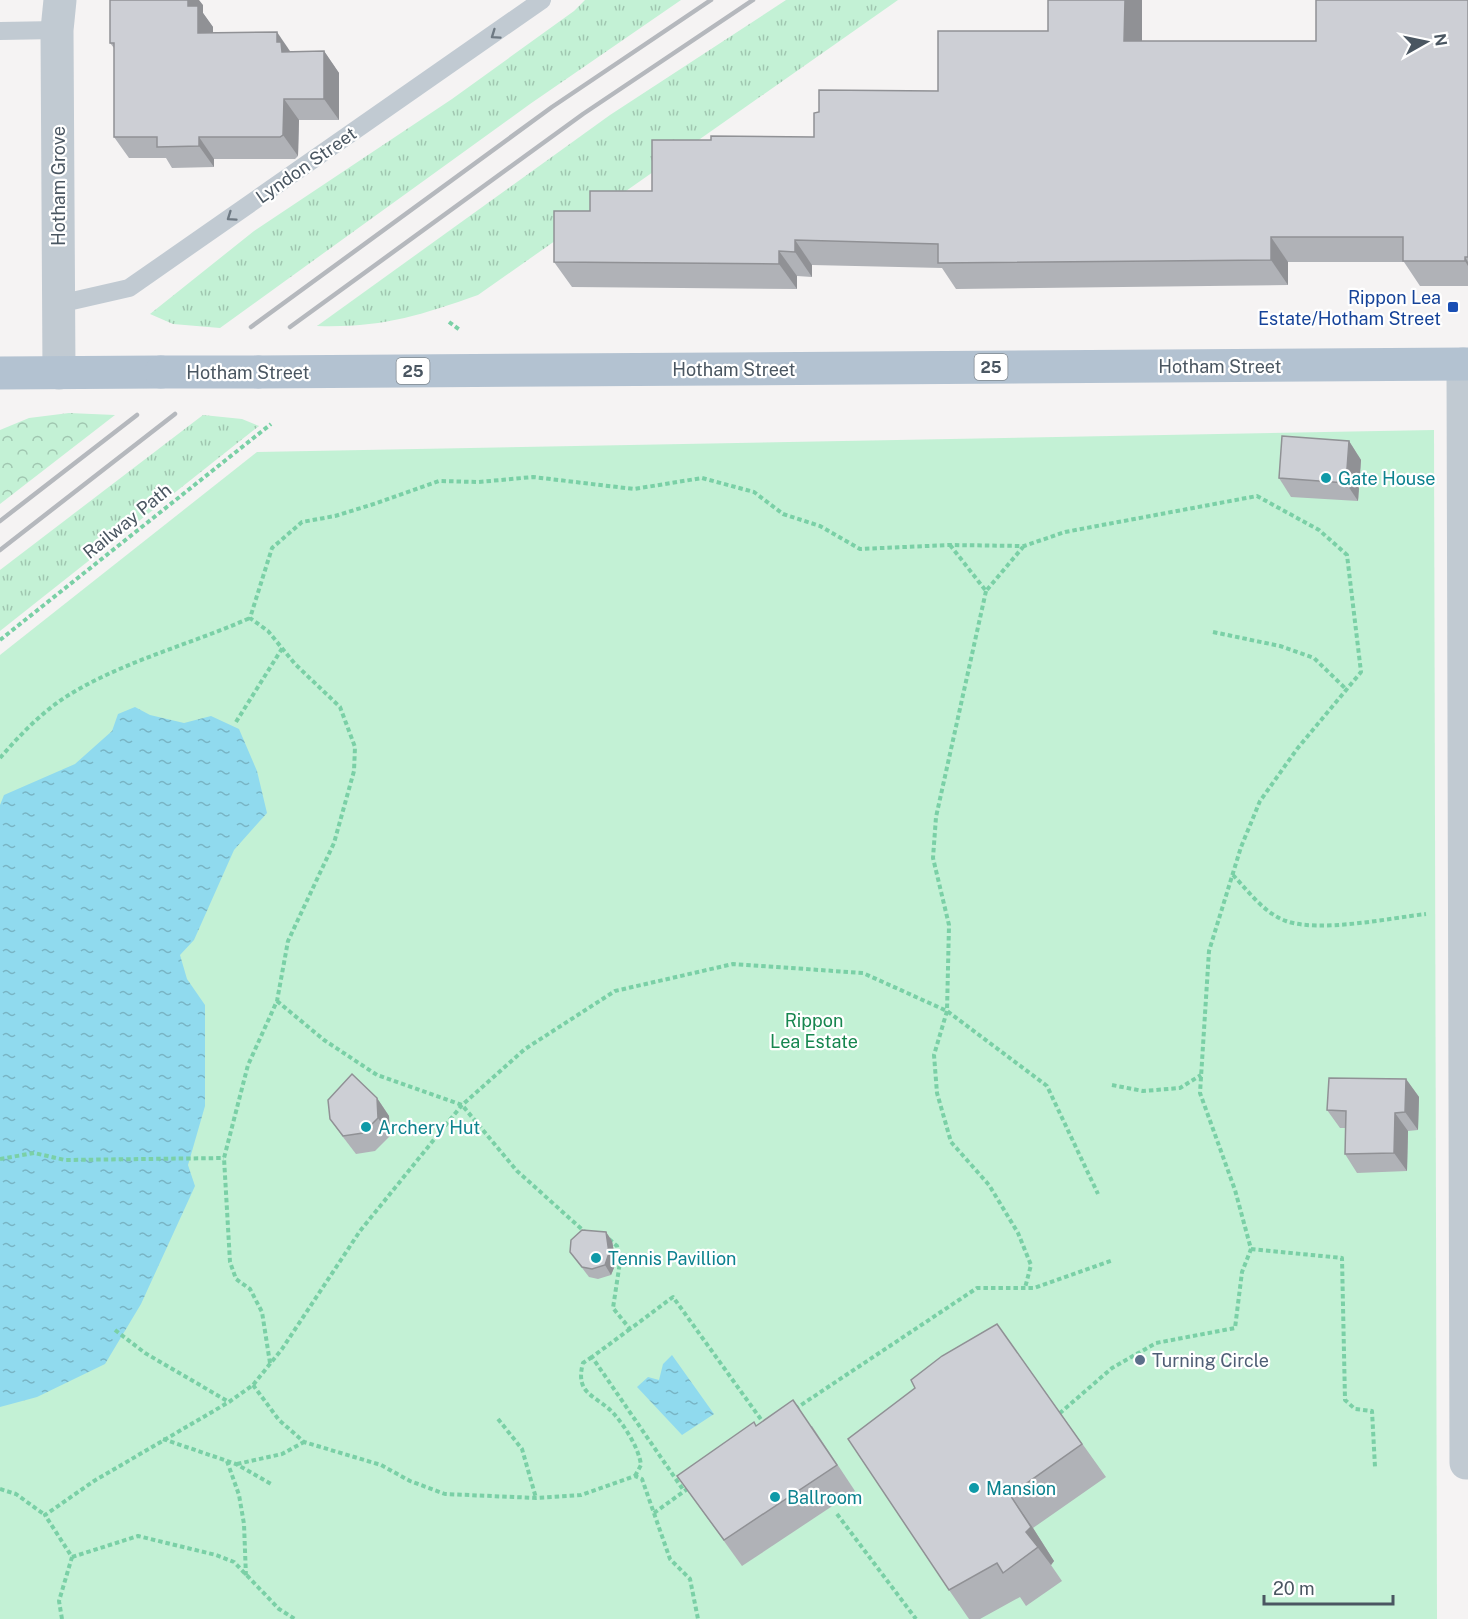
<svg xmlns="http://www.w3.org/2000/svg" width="1468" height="1619" font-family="'Public Sans',sans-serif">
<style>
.grass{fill:url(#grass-tufts)}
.forest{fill:url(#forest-crowns)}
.garden{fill:#c3f1d5}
.water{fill:url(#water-ripples)}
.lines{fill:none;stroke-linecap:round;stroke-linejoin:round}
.path{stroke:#7ad0a6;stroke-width:4;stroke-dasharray:4.5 3;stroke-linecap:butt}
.service{stroke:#c1cad2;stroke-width:18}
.minor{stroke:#c1cad2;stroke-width:33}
.primary{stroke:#b3c2d1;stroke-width:33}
.rail{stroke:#b5b8bd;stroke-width:4.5}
.primary-bridge{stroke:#b3c2d1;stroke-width:33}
.wall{fill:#b0b2b7}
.shaded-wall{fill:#909195}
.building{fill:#cdcfd5;stroke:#909195;stroke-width:1.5}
.oneway{stroke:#6e7983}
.transit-dot{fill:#1a4fb4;stroke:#fff;stroke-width:2}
.culture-dot{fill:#0f9aa8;stroke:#fff;stroke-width:2}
.service-dot{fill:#5c6f8a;stroke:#fff;stroke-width:2}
.labels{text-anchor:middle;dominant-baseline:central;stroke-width:4.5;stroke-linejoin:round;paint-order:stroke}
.shield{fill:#fff;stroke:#808990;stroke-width:1.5}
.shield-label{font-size:16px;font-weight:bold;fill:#4a5661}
.street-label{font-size:18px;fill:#4a5661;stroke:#fff}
.transit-label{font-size:18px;fill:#164399;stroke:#fff;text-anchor:end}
.culture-label{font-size:18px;fill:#0d838f;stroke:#fff;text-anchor:start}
.park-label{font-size:18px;fill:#17864f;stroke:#fff}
.service-label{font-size:18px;fill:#4e5e75;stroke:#fff;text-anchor:start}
</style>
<defs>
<pattern id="grass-tufts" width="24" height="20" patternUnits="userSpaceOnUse" patternTransform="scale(1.5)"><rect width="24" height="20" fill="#c3f1d5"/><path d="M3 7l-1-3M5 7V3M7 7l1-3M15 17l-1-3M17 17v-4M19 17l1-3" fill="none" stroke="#a0c6b0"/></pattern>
<pattern id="forest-crowns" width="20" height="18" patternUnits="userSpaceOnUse" patternTransform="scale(1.5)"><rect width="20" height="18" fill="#c3f1d5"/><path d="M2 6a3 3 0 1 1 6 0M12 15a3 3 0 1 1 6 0" fill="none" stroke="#a0c6b0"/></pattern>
<pattern id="water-ripples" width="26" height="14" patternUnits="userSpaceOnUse" patternTransform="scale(1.5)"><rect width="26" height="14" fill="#90daee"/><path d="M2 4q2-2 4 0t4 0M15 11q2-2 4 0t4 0" fill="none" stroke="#78b4c4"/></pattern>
</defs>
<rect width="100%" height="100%" fill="#f5f3f3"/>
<g class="grass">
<path d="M585,0H681L530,104L220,328L173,324L150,314L254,231L452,99L574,11Z"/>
<path d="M786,0H898L478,295C419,316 380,328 317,326L610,115Z"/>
<path d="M203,415L242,419L259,426L0,631V570Z"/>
</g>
<path class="forest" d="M69,413L115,415L0,504V430L29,418Z"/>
<path class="garden" d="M1434,430L1437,1619H0V655L257,452Z"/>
<g class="water">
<path d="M135,707L150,715L184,723L211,716L239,729L257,771L267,813L234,850L194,940L180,955L187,979L205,1005V1106L188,1165L195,1186L141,1304L105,1364L37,1397L0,1407V805L4,795L75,764L112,731L118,714Z"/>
<path d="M672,1355L714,1414L682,1435L637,1387L648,1377L659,1380L663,1364Z"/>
</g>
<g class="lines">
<g class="path">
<path d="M449,322L460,330"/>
<path d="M950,545L986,591L1023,547"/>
<path d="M986,591L936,817L933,858L949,925L947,1011L934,1055L937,1093L951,1142L989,1185L1018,1233L1031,1265L1025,1288"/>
<path d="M1213,632L1280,646L1314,658L1347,690"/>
<path d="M0,640L271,424"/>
<path d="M236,722L283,647"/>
<path d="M0,758C19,736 40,714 64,698C120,662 189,645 250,618"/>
<path d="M1233,875C1249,892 1264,913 1286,921C1320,933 1390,918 1426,914"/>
<path d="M277,1001L324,1040L377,1075L462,1105L517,1171L585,1232"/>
<path d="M1112,1085L1143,1091L1180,1088L1201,1075"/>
<path d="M0,1159L34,1153L65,1160L224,1158"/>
<path d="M609,1239L617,1246L620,1262L613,1308L630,1329L673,1297L765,1425"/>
<path d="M1251,1249L1342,1258L1345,1400L1355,1409L1372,1411L1375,1467"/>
<path d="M630,1329L592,1357L684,1491"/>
<path d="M115,1330L145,1353L229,1402"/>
<path d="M592,1357L583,1363C574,1396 598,1395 615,1415C626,1428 639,1449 641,1465L635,1476"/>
<path d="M270,1363L262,1312L250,1289L236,1279L230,1262L224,1158L248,1065L277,1001L288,941L334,843L354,771L355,747L340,707L295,664L268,631L250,618L272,548L302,522L335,516L377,503L439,481L479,482L533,477L634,489L702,478L754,492L783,514L820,526L860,549L950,545L1024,546L1065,532L1257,496L1319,530L1347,555L1361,672L1297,749L1260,801L1241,847L1209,951L1200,1093L1235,1190L1251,1249L1242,1272L1235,1328L1156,1343L1112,1368L1060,1413"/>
<path d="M253,1385L279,1420L304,1442L381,1465L410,1481L445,1494L536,1498L581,1495L635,1476L642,1479L670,1559L690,1579L698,1619"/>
<path d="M795,1409L977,1288H1034L1113,1260"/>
<path d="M498,1419L522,1449L536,1498"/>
<path d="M163,1439L236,1464L273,1485"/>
<path d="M227,1461L239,1495L244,1524L246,1577"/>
<path d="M237,1464L282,1454L304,1442"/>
<path d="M0,1489L16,1494L45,1515"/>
<path d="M654,1513L690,1487"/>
<path d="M837,1514L916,1619"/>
<path d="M72,1557L138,1536L216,1555L234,1562L279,1609L295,1619"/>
<path d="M62,1619L59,1601L72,1557L45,1515L94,1481L229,1402L253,1385L282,1349L360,1231L462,1105L525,1049L615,991L733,964L863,973L947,1011L1047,1086L1098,1194"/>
</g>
<g class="service">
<path d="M0,31L57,30"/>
<path d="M59,304L129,288L542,0"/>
</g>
<g class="minor">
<path d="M1463,364L1466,1463H1468"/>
<path d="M59,373L57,30L60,0"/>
</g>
<g class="primary">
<path d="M258,372L1468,364"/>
<path d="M0,373L161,372"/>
</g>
<g class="rail">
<path d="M251,327L552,107L711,0"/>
<path d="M290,327L583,114L753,0"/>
<path d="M0,521L137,415"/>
<path d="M0,550L175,414"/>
</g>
<path class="primary-bridge" d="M161,372H258"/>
</g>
<g class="wall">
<path d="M1048,0H1142V41H1316L1468,0V286H1420L1404,262H1288V285L956,289L942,268L812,265V277L797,276V289L572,287L554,262L590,211L652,191L711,140L814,137L819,112L938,91L1048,31Z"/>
<path d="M203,5V13L213,27V33L290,52L324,51L339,73V120H299L298,156L295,159H214V167L172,168L166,158H129L114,137V48L110,43Z"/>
<path d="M1349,441L1361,460L1358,501L1291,497L1279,478Z"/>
<path d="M1406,1079L1419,1097L1418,1130L1408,1131L1407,1171L1357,1173L1345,1154L1346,1128H1340L1327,1110Z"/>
<path d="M377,1098L389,1116L390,1136L375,1151L356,1154L343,1137L330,1119Z"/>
<path d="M606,1232L612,1241L616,1263L611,1275L598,1279L589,1277L570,1252Z"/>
<path d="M997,1324L1106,1477L1033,1528L1054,1561L1051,1565L1062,1581L1026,1606L1020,1597L980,1619H969L949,1590L915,1388Z"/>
<path d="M756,1425L812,1426L855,1491L742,1566L677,1476Z"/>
</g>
<g class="shaded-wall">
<path d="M188,0H199L203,5V13L213,27V54L198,33L188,6Z"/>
<path d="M1125,0H1142V66L1124,41Z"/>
<path d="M277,32L292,54L282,52L277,42Z"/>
<path d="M324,51L339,73V120L324,99Z"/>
<path d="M284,99L299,120L298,156L283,135Z"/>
<path d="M199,137L214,159V167L199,146Z"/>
<path d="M1271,237L1288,262V285L1271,260Z"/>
<path d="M795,240L812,265V277L795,252Z"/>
<path d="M779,251L797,276V289L779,264Z"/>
<path d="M1465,257L1468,262V266L1465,261Z"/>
<path d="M1349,441L1361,460L1358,501L1346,483Z"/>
<path d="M1406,1079L1419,1097L1418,1130L1405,1112Z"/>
<path d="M377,1098L389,1116L390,1136L378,1118Z"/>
<path d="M1395,1113L1408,1131L1407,1171L1394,1153Z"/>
<path d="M606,1232L612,1241L616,1263L611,1275L605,1265Z"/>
<path d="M1010,1495L1033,1528L1054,1561L1051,1565L1026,1532Z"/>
</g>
<g class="building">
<path d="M110,0H188V6H198V33L277,32V42H281L282,52L324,51V99H284L283,135L280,137H199V146L157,147V137H114V43H110Z"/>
<path d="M1048,0H1125L1124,41H1316V0H1468V257H1465V261H1403V237H1271V260L938,263V244L795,240V252L779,251V264L554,262V211H590V191H652V140H711V136L814,137V113L819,112V90L938,91V31H1048Z"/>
<path d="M1282,436L1349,441L1346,483L1279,478Z"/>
<path d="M352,1074L377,1098L378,1118L363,1133L343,1136L330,1119L328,1100Z"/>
<path d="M1329,1078L1406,1079L1405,1112L1395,1113L1394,1153L1345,1154L1346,1111L1327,1110Z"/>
<path d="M582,1230L606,1232L609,1253L605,1265L592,1269L582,1267L570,1252L571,1240Z"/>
<path d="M997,1324L1082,1444L1010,1495L1031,1527L1026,1532L1038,1547L1003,1573L997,1563L949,1590L848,1439L915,1388L911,1380L942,1356Z"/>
<path d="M793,1400L837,1465L724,1540L677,1476L754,1422L756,1426Z"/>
</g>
<defs><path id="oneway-chevron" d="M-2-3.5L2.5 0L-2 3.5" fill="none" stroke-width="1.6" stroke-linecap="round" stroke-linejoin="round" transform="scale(1.5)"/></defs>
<g class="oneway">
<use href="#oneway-chevron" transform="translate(495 35) rotate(145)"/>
<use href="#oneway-chevron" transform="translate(231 217) rotate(145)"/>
</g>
<rect class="transit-dot" x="1447" y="301" width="12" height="12" rx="3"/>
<g class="culture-dot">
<circle cx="1326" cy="478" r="6"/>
<circle cx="366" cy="1127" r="6"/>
<circle cx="596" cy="1258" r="6"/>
<circle cx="974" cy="1488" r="6"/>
<circle cx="775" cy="1497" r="6"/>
</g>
<circle class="service-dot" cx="1140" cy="1360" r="6"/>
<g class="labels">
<g class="shield">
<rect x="974.5" y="354" width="33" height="26" rx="4.5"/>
<rect x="396.5" y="358" width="33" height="26" rx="4.5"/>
</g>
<g class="shield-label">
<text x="991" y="367">25</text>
<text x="413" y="371">25</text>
</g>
<g class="street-label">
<text transform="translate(306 165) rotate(-35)">Lyndon Street</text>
<text transform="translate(58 186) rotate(-90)">Hotham Grove</text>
<text x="1220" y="366">Hotham Street</text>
<text x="734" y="369">Hotham Street</text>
<text x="248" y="372">Hotham Street</text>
<text transform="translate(127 521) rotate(-39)">Railway Path</text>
</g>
<g class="transit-label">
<text x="1441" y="297">Rippon Lea<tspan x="1441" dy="21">Estate/Hotham Street</tspan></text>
</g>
<g class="culture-label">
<text x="1338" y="478">Gate House</text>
<text x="378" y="1127">Archery Hut</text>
<text x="608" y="1258">Tennis Pavillion</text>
<text x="986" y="1488">Mansion</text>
<text x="787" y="1497">Ballroom</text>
</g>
<g class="park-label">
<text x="814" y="1020">Rippon<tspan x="814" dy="21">Lea Estate</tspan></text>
</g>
<g class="service-label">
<text x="1152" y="1360">Turning Circle</text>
</g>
</g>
<g transform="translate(1426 42) rotate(81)" stroke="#ffffff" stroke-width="4.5" paint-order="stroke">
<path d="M0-4.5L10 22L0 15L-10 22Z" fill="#4a5661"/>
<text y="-9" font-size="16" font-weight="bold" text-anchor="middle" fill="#4a5661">N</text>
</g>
<path d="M1264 1595v9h129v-9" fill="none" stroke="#4a5661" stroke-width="3"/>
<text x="1273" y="1595" font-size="18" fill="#4a5661" stroke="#ffffff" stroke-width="4.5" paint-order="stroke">20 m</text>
</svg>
